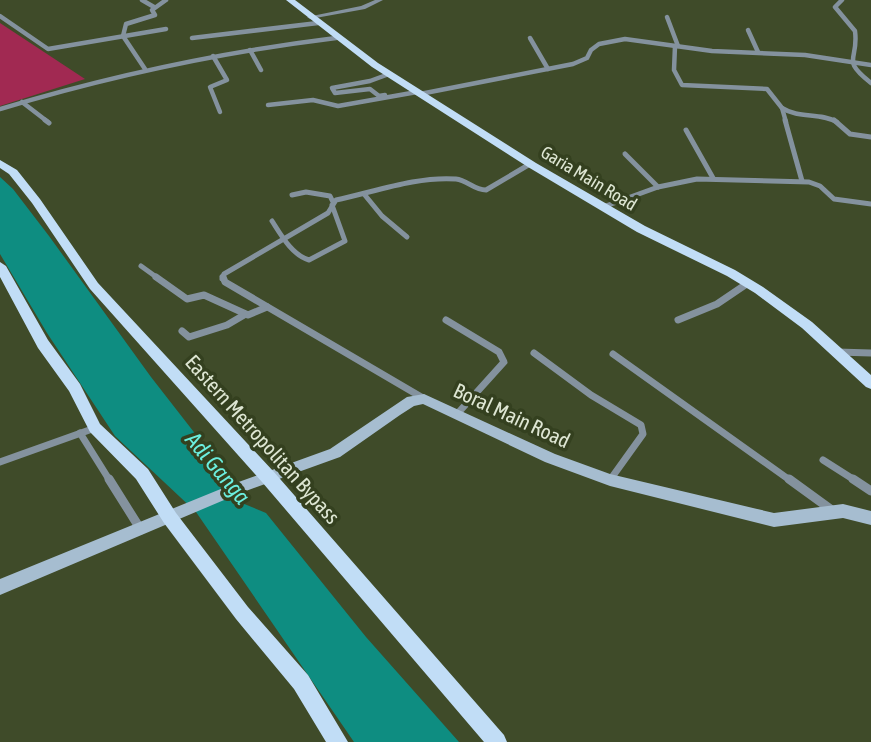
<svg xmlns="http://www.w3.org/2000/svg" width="871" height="742" font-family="'Asap Condensed',sans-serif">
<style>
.green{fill:#a12952}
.water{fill:#0e8d81}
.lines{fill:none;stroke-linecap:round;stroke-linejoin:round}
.minor-far3{stroke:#84929e;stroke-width:4.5}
.minor-far2{stroke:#84929e;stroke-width:5}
.minor-far1{stroke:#84929e;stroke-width:7}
.minor{stroke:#84929e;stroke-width:9}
.tertiary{fill:#84929e;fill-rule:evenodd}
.secondary{fill:#a6bdd0;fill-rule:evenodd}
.primary{fill:#c1ddf6;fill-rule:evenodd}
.labels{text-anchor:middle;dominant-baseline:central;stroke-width:7;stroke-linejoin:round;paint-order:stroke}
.far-street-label{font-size:18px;fill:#dee6d3;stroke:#34401f}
.street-label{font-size:21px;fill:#dee6d3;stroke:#34401f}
.water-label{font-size:23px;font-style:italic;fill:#6beedf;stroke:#34401f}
</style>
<rect width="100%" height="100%" fill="#3f4b29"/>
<path class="green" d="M0,23L85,79L0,106Z"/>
<path class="water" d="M0,177L13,189L49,236L151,377L225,472L237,501L266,513L366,637L459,742H354L196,512L115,436L47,333L0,254Z"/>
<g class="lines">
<g class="minor-far3">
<path d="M142,0L154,7"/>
<path d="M842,0L835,7L855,31C859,62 840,58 871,83"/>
<path d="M0,16L48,49L166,29"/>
<path d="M667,17L678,46"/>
<path d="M748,30L758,52"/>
<path d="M192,38L318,23"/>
<path d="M530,38L548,69"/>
<path d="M675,46L674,70L682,85L767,89L782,108L786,122"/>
<path d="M250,50L261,70"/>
<path d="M213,56L227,80L210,87L220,112"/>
<path d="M145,69L123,36L126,24L155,15L152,10L166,0"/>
<path d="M420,94L573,64L587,58L591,50L599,44L625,39L712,51L805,55L871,65"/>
<path d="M385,95L379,96L370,89L335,93L332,88L370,81L389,74"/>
<path d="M22,102L48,122"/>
<path d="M268,105L313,100L338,106L417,92"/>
<path d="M782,108C799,119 820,112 837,122"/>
<path d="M0,109C110,76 222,52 336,38"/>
</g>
<g class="minor-far2">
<path d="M45,120L49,123"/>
<path d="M785,120L802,181"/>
<path d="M834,120L850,134L871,137"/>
<path d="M686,130L713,178"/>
<path d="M625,154L658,187"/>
<path d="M364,194L382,216L407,237"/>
<path d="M292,195L306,192L330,196L333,202"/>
<path d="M603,207L658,187L697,179L809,182L820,186L834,199L871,204"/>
<path d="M272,221C281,235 292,255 309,260L345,241L332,205"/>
<path d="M141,266L159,279"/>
<path d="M222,279L224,274L328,213L336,200C374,192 417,176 456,179C467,180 474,190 486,190L530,164"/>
</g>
<g class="minor-far1">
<path d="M156,277L187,299L204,295L248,315L267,307"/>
<path d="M223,277L225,282L423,398"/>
<path d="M446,320L499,352L504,362L458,413"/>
<path d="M678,320L717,304L748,283"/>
<path d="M182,331L189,337L227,325L244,315"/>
<path d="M837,352L871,353"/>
<path d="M534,353L591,395L641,425L643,434L610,480"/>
<path d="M613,354L791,481"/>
<path d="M80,433L110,481"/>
<path d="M823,460L856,481"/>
<path d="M0,462L95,428"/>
</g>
<g class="minor">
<path d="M109,479L141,530"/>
<path d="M789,479L833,511"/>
<path d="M853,479L871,491"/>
</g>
<path class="tertiary" d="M375,0H383L365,9L310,19L307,17L361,6Z"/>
<path class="secondary" d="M424,394L555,454L610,474L774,513L843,504L871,511V525L843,518L774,527L610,486L545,462L423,404L414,406L400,415L340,457L243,492L0,595V579L233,484L330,449L407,397Z"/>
<g class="primary">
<path d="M286,0H295L378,63L536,163L645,226L735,270L763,287L812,322L871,375V389L866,387L802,328L755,293L727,276L637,232L528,167L372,67Z"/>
<path d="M0,160L17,170L40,199L98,283L274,472L504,735L507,742H484L262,482L90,289L32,203L9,174L0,168Z"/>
<path d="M0,262L6,266L48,340L80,384L100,424L148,469L176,513L248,607L308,675L348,742H326L294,689L236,619L164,523L136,479L90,432L69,391L38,348L0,277Z"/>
</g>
</g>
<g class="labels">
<g class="far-street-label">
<text transform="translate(589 178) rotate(31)">Garia Main Road</text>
</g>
<g class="street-label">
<text transform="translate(512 415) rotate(25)">Boral Main Road</text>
<text transform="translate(263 439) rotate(48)">Eastern Metropolitan Bypass</text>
</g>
<g class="water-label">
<text transform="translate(218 468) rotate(50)">Adi Ganga</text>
</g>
</g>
</svg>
